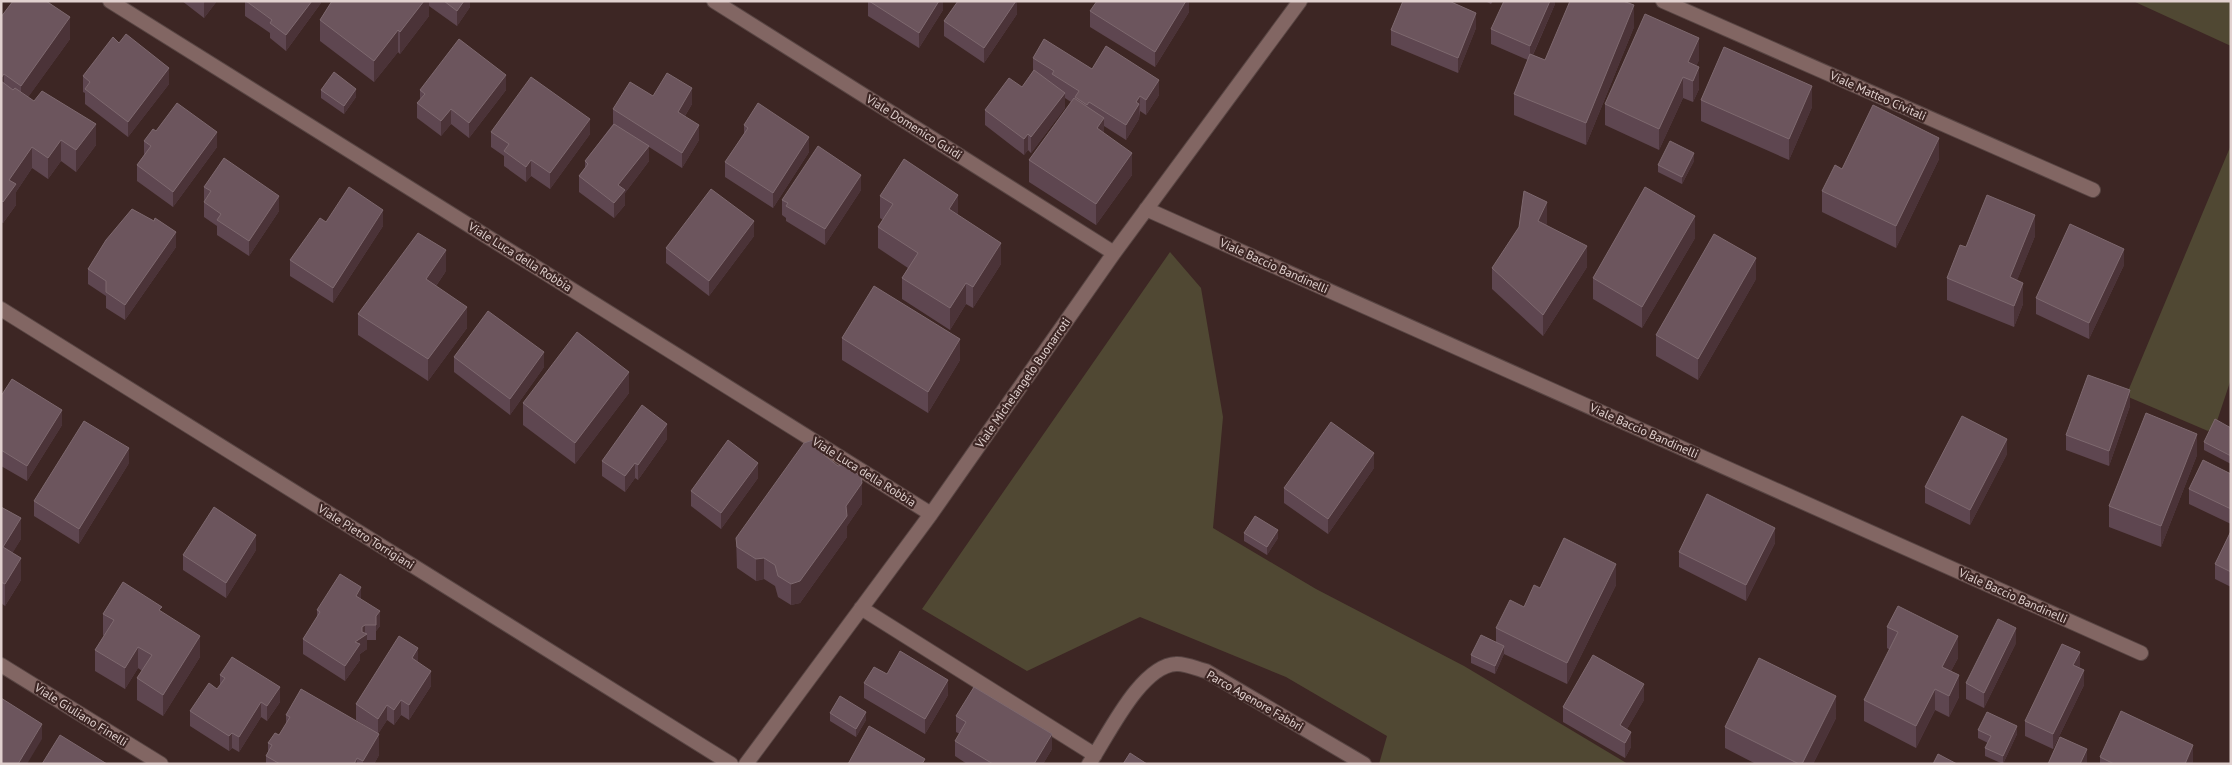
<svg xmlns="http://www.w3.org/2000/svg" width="2232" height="765" viewBox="0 0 2232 765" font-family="'PT Sans',sans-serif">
<rect width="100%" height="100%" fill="#3d2624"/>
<!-- green -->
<path fill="#504833" d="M2133,1H2231V46Z
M2231,145V379L2215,427L2208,431L2126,396Z
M1170,252L1201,288L1223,417L1213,528L1316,589L1464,666L1628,764H1379L1387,736L1286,677L1140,617L1027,671L922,609Z"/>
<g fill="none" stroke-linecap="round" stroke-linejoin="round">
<defs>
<path id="minor" d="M110,1L931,514
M714,1L1114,253
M1663,1L2093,190
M1146,209L2141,653
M1,309L731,764
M861,608L1095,755
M1,665L161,764
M746,764L931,514L1114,253L1300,1
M1089,764C1108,736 1140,666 1176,664C1185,663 1197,669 1206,671L1364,764"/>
</defs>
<!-- minor casing -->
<use href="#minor" stroke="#584543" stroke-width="16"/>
<!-- minor -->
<use href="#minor" stroke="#826663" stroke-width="14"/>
</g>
<!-- wall -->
<path fill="#5e4650" d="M182,1H217L204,18Z
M245,1H321V3L286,51L270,38V33L245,16Z
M332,1H470V7L457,26L429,6V16L400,54L398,52L374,82L320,41V20Z
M868,1H943V10L919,48L868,16Z
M958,1H1017V14L984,63L944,36V21Z
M1189,1V12L1155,67L1090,27V11Z
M1485,1H1493L1491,4Z
M1555,1V4L1533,55L1545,60L1634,27L1586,145L1514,115V94L1528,60L1491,44V29Z
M1,17L70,39L28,97L96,145L76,172L61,161L48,179L32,168L16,192V205L3,223L1,222Z
M1476,28L1458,73L1391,45V30Z
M1033,58L1092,69L1159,95L1146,115L1140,111L1139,119L1126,140L1104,126V133L1132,175L1096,225L1029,182V160L1071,102L1065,98V108L1031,153L1028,150L1024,155L985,125V110L1022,87L1033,71Z
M1699,60L1696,66L1699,89L1693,102L1683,98L1659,150L1605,125V104Z
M83,76L169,84L128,137L85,104V93L83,92Z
M321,90L356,97L344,114L321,98Z
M420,90H506L469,138L451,124L441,136L417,118V103L420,100Z
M653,96L692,104L685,116L699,140L682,168L649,147V161L625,193V205L614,218L579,192V176L585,168V161L613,124V109Z
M1701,100L1812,107L1789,160L1701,121Z
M744,125L809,152L773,208L725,177V162L744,134Z
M156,131L217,147L173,207L137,181V165L144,155V141Z
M491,132L590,134L550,189L531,176L526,182L504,166V156L491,147Z
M1939,159L1896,248L1822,212V191L1842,169Z
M1694,161L1682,184L1658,172V165Z
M204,187L279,211L249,256L217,235V226L204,217Z
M861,190L825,245L786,221V218L782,215V200Z
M880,196L958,215L1001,264L973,308L966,304L950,330L902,299V278L908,268L878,248V227L883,220L880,218Z
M154,221L176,247L125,320L106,308V296L88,284V269Z
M326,222L383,226L333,303L290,276V260Z
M1547,224L1546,225L1587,267L1543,336L1492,289V268Z
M754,236L709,296L666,263V248Z
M2035,236L2017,280L2023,304L2014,327L1947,300V278L1966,247Z
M1695,238L1642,328L1593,299V278Z
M2124,265L2089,339L2036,314V298Z
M446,271L436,286L467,328L428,381L358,335V314Z
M1756,279L1698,380L1656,356V335Z
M842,338L960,360L928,413L842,360Z
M454,357L544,367L510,415L454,372Z
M629,393L575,464L523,425V403Z
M1,396L62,425L27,481L1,466Z
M2130,406L2109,466L2066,450V435Z
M2231,428V464L2204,450V442Z
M667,439L638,480L635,478L625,492L602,476V461Z
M2007,454L1970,525L1925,503V487Z
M824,455L862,504L847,526V537L800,603L791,605L778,597L775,586L764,579L756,581L737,568L736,538Z
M2197,455L2161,547L2109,527V506Z
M129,463L79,544L34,516V501Z
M1374,468L1328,534L1284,503V488Z
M2231,474V524L2189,504V489Z
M758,478L721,529L691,506V491Z
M1,507L21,539L12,553L21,580L5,606L1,603Z
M2231,531V587L2215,579V564Z
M1244,533L1278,538L1267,555L1244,541Z
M1775,543L1746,601L1679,567V552Z
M256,550L226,598L183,570V555Z
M1616,585L1567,684L1504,654L1495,674L1471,663V655L1496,642V628L1524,607L1540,588Z
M361,600L380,626L376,631V640H367V649L360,654V660L345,681L303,654V639L317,617V610Z
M162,612L200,657L163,716L137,700V678L142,671L138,668L125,689L95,671V650L104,636L103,635V614Z
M1887,627L1958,658L1951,671L1959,697L1949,717L1935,710L1916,748L1864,721V700L1890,650L1887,648Z
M2016,643L1984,708L1966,699V683Z
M418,662L431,686L409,720L401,715L394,725L387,720L378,734L356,720V704Z
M2080,667L2084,685L2053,749L2025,736V721Z
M220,675L280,702L267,721L261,717L239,752L232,748L229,751L190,726V711L217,689L220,685Z
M864,683L948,695L925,734L864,698Z
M1644,700L1627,729L1631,747L1625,758L1563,722V707Z
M830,713L866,720L856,737L830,721Z
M286,715L379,755L374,764H266V756L268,752V743L279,735L286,724Z
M956,716L1052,749L1043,764H967L955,756V741L960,734L956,732Z
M1836,718L1813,764H1756L1725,748V727Z
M1978,730L2017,734L2003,764L1985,756V748L1988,743L1978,738Z
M2100,757L2193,760L2192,764H2100Z"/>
<!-- shaded-wall -->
<path fill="#4b3338" d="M205,1H217L204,18V3Z
M312,1H321V3L286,51V35Z
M424,1H429V16L400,54V32Z
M464,1H470V7L457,26V11Z
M939,1H943V10L919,48V33Z
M1016,1H1017V14L984,63V48Z
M1186,1H1189V12L1155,67V52Z
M1550,1H1555V4L1530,61V46Z
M1634,5V27L1586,145V123Z
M1476,13V28L1458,73V58Z
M70,17V39L21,107V86Z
M398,30V52L374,82V61Z
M1699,38V60L1690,80L1688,62Z
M1699,67V89L1693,102V81Z
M169,68V84L128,137V122Z
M4,74V95L1,99V78Z
M506,75V90L469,138V123Z
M1683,77V98L1659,150V129Z
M1159,80V95L1146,115V100Z
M1812,86V107L1789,160V139Z
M692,88V104L678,127V112Z
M356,89V97L344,114V106Z
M1065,93V108L1031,153V137Z
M1140,96L1139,119L1126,140V125L1136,102Z
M451,109V124L441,136V121Z
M1104,118V140L1097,128Z
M590,119V134L550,189V173Z
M96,124V145L76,172V150Z
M699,125V140L682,168V153Z
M217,132V147L173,207V192Z
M1028,134V150L1024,155V139Z
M809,137V152L773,208V193Z
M1939,138V159L1896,248V226Z
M61,140V161L48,179V158Z
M649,146V161L625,193V205L614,218V203L618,185Z
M32,147V168L16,192V205L3,223V202L9,180Z
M1132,153V175L1096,225V204Z
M1694,153V161L1682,184V177Z
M531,160V176L526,182V167Z
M861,175V190L825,245V229Z
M958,195V216L949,209Z
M279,196V211L249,256V241Z
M1547,202V224L1538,242V221Z
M383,210V226L333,303V288Z
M2035,215V236L2010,298V277Z
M1695,216V238L1642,328V307Z
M754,221V236L709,296V281Z
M176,232V247L125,320V305Z
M1001,243V264L973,308V287Z
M1587,246V267L1543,336V315Z
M2124,249V265L2089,339V323Z
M446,250V271L426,300V279Z
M1756,258V279L1698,380V359Z
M966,283V304L950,330V308Z
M2023,283V304L2014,327V306Z
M467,307V328L428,381V359Z
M960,339V360L928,413V392Z
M544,352V367L510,415V399Z
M629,372V393L575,464V443Z
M2130,390V406L2109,466V451Z
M62,410V425L27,481V466Z
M667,424V439L638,480V465Z
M2197,434V455L2161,547V526Z
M2007,439V454L1970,525V510Z
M129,448V463L79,544V529Z
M1374,453V468L1328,534V519Z
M635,463V478L625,492V476Z
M758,463V478L721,529V513Z
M862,483V504L847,526V537L800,603L791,605V584Z
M21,518V539L3,569V547Z
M1775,528V543L1746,601V585Z
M1278,530V538L1267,555V547Z
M256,535V550L226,598V583Z
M21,558V580L5,606V584Z
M764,558V579L756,581V559Z
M1616,564V585L1567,684V663Z
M361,587V602L356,596Z
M380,611V626L376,631V640V616Z
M365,625V635L367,634V649L360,654V660L345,681V666L362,627Z
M2016,628V643L1984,708V693Z
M200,636V657L163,716V695Z
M1958,636V658L1942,688V667Z
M1504,646V654L1495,674V666Z
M138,647V668L125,689V668Z
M418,648V664L412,658Z
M2080,652V667L2073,680V665Z
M2084,670V685L2053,749V734Z
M431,671V686L409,720V705Z
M1959,675V697L1949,717V696Z
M948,680V695L925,734V719Z
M1644,684V700L1620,741V725Z
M280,687V702L267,721V706Z
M1935,689V710L1916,748V726Z
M1836,696V718L1813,764H1802Z
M401,700V715L394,725V710Z
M261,702V717L239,752V737Z
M387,705V720L378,734V719Z
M866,712V720L856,737V729Z
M42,724V739L27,764H18Z
M2017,726V734L2003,764V756Z
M1631,732V747L1625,758V743Z
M232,733V748L229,751V736Z
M379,734V755L374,764H363V761Z
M1052,734V749L1043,764H1034Z
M2193,745V760L2192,764H2185Z
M2087,749V764H2080Z
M357,758V764H354Z"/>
<!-- building -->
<path fill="#6c555d" stroke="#7e696f" d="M13,1H46L70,17L21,86L4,74L1,78V17Z
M246,1H312L286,35L270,23L272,20Z
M332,1H424L400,32L398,30L374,61L320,20Z
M444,1H464L457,11Z
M869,1H939L919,33Z
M958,1H976L977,2L978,1H1016L984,48L944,21Z
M1097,1H1186L1155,52L1090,11Z
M1403,1H1449L1476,13L1458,58L1391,30Z
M1504,1H1550L1530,46L1491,29Z
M1570,1H1623L1634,5L1586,123L1514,94L1530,54L1545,60Z
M1645,14L1699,38L1688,62L1699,67L1693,81L1683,77L1659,129L1605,104Z
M126,34L169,68L128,122L85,89L90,82L83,76L113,37L119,43Z
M459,39L506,75L469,123L451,109L441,121L417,103L425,94L420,90Z
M1044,39L1092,69L1106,46L1159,80L1146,100L1140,96L1136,102L1139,104L1126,125L1089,102L1087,105L1075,97L1079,91L1052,74L1054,71L1033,58Z
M1724,47L1812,86L1789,139L1701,100Z
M1034,70L1065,93L1031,137L1028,134L1024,139L985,110L1009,78L1022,87Z
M334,72L356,89L344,106L321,90Z
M667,73L692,88L678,112L699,125L682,153L613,109L630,82L653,96Z
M531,77L590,119L550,173L531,160L526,167L504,151L509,144L491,132Z
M1,81L13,90L15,88L34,101L42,91L96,124L76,150L61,140L48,158L32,147L9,180L16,184L3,202L1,200Z
M1074,98L1104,118L1097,128L1132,153L1096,204L1029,160Z
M177,103L217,132L173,192L137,165L151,146L144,141L153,129L156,131Z
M758,103L809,137L773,193L725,162L748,128L744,125Z
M1873,105L1939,138L1896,226L1822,191L1835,165L1842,169Z
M614,124L649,146L618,185L625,190L614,203L579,176L588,164L585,161Z
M1670,141L1694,153L1682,177L1658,165Z
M818,146L861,175L825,229L786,206L788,203L782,200Z
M224,158L279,196L249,241L217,220L221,214L204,202L211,191L204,187Z
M904,159L958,195L949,209L1001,243L973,287L966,283L950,308L902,278L918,253L878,227L893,204L880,196Z
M349,187L383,210L333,288L290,260L320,218L326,222Z
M1645,187L1695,216L1642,307L1593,278Z
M711,189L754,221L709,281L666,248Z
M1524,191L1547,202L1538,221L1587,246L1543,315L1492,268L1519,227Z
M1987,195L2035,215L2010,277L2023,283L2014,306L1947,278L1960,245L1966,247Z
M132,209L154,221L155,218L176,232L125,305L106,292V281L88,269L106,240Z
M2070,224L2124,249L2089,323L2036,298Z
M418,233L446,250L426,279L467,307L428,359L358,314Z
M1714,234L1756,258L1698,359L1656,335Z
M874,286L960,339L928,392L842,338Z
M488,311L544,352L510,399L454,357Z
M577,332L629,372L575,443L523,403Z
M2088,375L2130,390L2109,451L2066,435Z
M12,379L62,410L27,466L1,450V396Z
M642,405L667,424L638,465L635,463L625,476L602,461Z
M2146,413L2197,434L2161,526L2109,506Z
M1962,416L2007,439L1970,510L1925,487Z
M2215,419L2231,428V456L2204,442Z
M84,421L129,448L79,529L34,501Z
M1331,422L1374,453L1328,519L1284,488Z
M728,440L758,463L721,513L691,491Z
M813,440L823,448L824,455L838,466L845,464L861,477L862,483L846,506L847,516L800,581L791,584L778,576L775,565L764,558L756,559L737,547L736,538L804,443Z
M2203,460L2231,474V509L2189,489Z
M1707,494L1775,528L1746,585L1679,552Z
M1,507L21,518L3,547L21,558L5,584L1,582Z
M214,507L256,535L226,583L183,555Z
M1255,516L1278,530L1267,547L1244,533Z
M2231,531V572L2215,564Z
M1564,538L1616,564L1567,663L1496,628L1510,600L1524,607L1534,585L1540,588Z
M340,574L361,587L356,596L380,611L376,616V625H365L362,627V632L367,634L355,642L360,644L345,666L303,639L320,612L317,610Z
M123,582L162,607L159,610L200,636L163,695L137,678L152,655L138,647L125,668L95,650L114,620L103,614Z
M1898,606L1958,636L1942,667L1959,675L1949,696L1935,689L1916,726L1864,700L1898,632L1887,627Z
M1998,619L2016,628L1984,693L1966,683Z
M1481,635L1504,646L1495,666L1471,655Z
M399,636L418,648L412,658L431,671L409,705L401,700L394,710L387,705L378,719L356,704Z
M2062,644L2080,652L2073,665L2084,670L2053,734L2025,721Z
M900,651L948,680L925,719L864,683L874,667L887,674Z
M1593,655L1644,684L1620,725L1631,732L1625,743L1563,707Z
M232,657L280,687L267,706L261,702L239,737L232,733L229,736L190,711L209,683L217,689L225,678L220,675Z
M1759,658L1836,696L1802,764H1799L1725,727Z
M974,687L1052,734L1034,764H993L955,741L966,722L956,716Z
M301,689L379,734L363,761L357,758L354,764H280L266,756L272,745L268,743L275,733L279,735L290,717L286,715Z
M840,696L866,712L856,729L830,713Z
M1,698L42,724L18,764H1Z
M2121,711L2193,745L2185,764H2114L2100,757Z
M1987,712L2017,726L2003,756L1985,748L1991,736L1978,730Z
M869,726L925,759L922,764H848Z
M60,735L107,764H42Z
M2060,737L2087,749L2080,764H2048Z
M1130,753L1147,764H1123Z
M1938,754L1957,764H1933Z"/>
<g text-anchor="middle" stroke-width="4.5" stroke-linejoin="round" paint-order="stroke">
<!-- street labels -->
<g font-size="12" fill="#e1d1cf" stroke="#3d2624">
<text transform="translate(1878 96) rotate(24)" y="4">Viale Matteo Civitali</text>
<text transform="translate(914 127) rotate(32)" y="4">Viale Domenico Guidi</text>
<text transform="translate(520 257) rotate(32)" y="4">Viale Luca della Robbia</text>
<text transform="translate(1274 266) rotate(24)" y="4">Viale Baccio Bandinelli</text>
<text transform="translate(1023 383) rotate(-55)" y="4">Viale Michelangelo Buonarroti</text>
<text transform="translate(1644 431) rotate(24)" y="4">Viale Baccio Bandinelli</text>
<text transform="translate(864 472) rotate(32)" y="4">Viale Luca della Robbia</text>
<text transform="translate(366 537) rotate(32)" y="4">Viale Pietro Torrigiani</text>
<text transform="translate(2013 596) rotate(24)" y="4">Viale Baccio Bandinelli</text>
<text transform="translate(1255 701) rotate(30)" y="4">Parco Agenore Fabbri</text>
<text transform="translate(81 715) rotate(32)" y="4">Viale Giuliano Finelli</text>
</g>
</g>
<!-- border -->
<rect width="2232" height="765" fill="none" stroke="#e1d1cf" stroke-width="5"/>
</svg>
